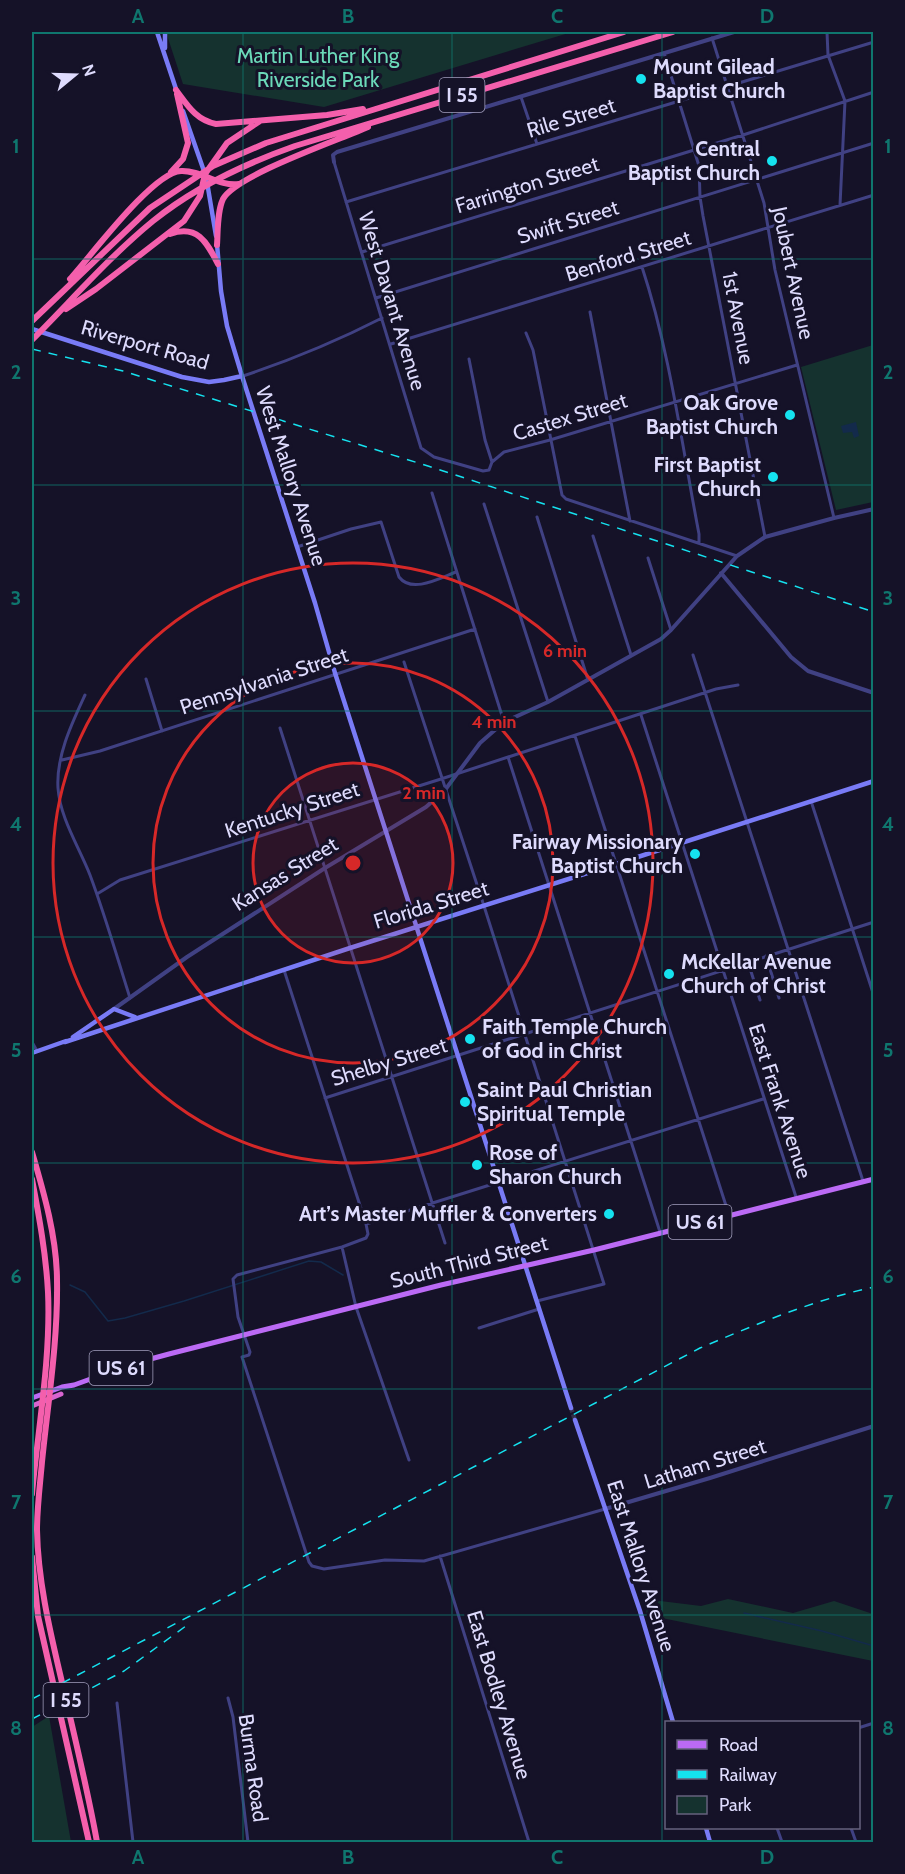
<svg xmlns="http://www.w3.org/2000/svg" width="905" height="1874" viewBox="0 0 905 1874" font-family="Cabin,sans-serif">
<rect width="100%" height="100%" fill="#151228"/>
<!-- green -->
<path fill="#15322f" d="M166,32H572L324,107L183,84Z
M873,345V502L836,510L801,367Z
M644,1599L701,1606L728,1599L793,1613L834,1601L873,1614V1661L647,1615Z
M49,1716L71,1842H32V1727Z"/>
<!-- water -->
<path fill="#132a4b" d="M856,422L859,436L854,438L852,432L843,433L841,426Z"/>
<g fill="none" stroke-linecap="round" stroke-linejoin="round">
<!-- stream -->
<path stroke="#132a4b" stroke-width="1.5" d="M70,1285L85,1292L108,1321L125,1318L184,1301L309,1261L321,1262L343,1275
M744,1613L822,1631L874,1646"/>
<!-- secondary-tunnel -->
<path stroke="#333048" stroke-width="4.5" stroke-dasharray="4.5 2" stroke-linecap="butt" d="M571,1408L575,1420"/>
<!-- minor -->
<path stroke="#404183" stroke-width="3" d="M827,32L828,55L845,101L840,205
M712,38L764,203L775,270L834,518
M664,53L699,166L700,197L703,216L765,537
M521,97L537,144
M334,162L421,448L434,457L483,471L489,470L492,462L485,440L469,359
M346,202L874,42
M873,244H874
M362,252L743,135L874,92
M642,267C670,352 682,446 699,534V543
M376,298L874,143
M590,312L630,521
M526,333L533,350L562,495L566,499L737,556
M391,344L874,195
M243,376C291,360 337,341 382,318
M492,462L504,452L550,440L797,365
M432,493L504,722
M484,504L548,702
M537,517L588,680
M593,536L631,655
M297,547L351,529L381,522L399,577C412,594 440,578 456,572
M648,558L671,630
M693,655L863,1181
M404,662L484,906L604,1284L537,1301
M146,679L162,731
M85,695C72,723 56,756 58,788C60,818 79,847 90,875C105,915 117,957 130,998
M641,715L796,1197
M280,728L445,1243
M575,736L729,1215
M508,757L660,1232
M62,760L100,751L475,629
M811,801L874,996
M97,894L120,880L441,779L716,689L738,685
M766,956L779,998
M748,962L760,1000
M284,970L366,1224L368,1234L366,1238L342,1247L237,1275L233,1279L238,1317L250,1352L249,1355L242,1357L309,1562L312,1566L324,1569L385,1560L424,1561L605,1509
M32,1042L37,1051
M325,1098L874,922
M366,1224L763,1099
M342,1247L356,1307L409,1460
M479,1328L539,1309
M440,1556L529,1842
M228,1698L233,1717L248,1842
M117,1703L133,1842
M858,1728L874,1723
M777,1828L782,1842
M851,1828L856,1842"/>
<!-- tertiary -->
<path stroke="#404183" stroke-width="4" d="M334,162L333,155L337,152L734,32
M721,573L791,657L808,671L874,693
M114,1009L187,957L325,868L426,807L445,790L480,743L504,722L548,702L661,639L671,630L737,556L765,537L834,518L874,509
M605,1509L710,1478L874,1426"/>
<!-- secondary -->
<path stroke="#797bf6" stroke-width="4.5" d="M157,32L177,92
M165,48V32
M183,111L205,174
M207,182L216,236
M217,244L221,291L227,326L242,376L315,603L335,673L571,1408
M32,329L182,377L209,382L224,380L242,376
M73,1037L114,1009L135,1017
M65,1042L350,948L616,864L874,781
M32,1053L66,1041
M575,1420L640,1611L673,1722
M706,1828L710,1842"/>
<!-- primary -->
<path stroke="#bb6af5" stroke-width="5" d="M32,1398L62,1387L74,1385L132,1364L169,1354L441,1285L594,1250L874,1179"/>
<!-- trunk -->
<path stroke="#d864d0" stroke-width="5" d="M32,1406L61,1394"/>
<!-- motorway -->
<path stroke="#f45fac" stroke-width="6" d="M176,90C188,106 196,120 216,124L327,115L363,109
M171,172L183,159L188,143L177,94
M170,234C198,224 207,243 218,264
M217,245C218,231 217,212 223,199C236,175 339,140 368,127
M70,279C91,256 153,172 181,171C202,170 218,187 239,184
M66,309L96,289L184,221L200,196L205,174L227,143L260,121
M32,321L150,208L213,166L266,143L624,32
M32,340C72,300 109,257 153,221C195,187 244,164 295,146L673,32
M32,1152C44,1193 57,1238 57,1281C58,1341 48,1402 42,1462C40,1485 37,1508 37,1530C38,1585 52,1639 64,1691C76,1742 88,1792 97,1842
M32,1179C39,1216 46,1254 48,1292C51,1357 38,1429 32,1494
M32,1557L38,1616L89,1842"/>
<!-- rail -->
<path stroke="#15e2ef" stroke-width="1.5" stroke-dasharray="9 8" stroke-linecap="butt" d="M32,349L123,371L428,466L874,612
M32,1699L700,1348C757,1324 813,1300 874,1287
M32,1719L124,1671L190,1623"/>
</g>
<!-- grid -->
<path fill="none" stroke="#0f766e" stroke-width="1.5" stroke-opacity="0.55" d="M243,32V1842M452,32V1842M662,32V1842M32,259H874M32,485H874M32,711H874M32,937H874M32,1163H874M32,1389H874M32,1615H874"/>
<!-- distance rings -->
<circle cx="353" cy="863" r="100" fill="#d62828" fill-opacity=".12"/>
<g fill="none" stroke="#d62828" stroke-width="3">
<circle cx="353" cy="863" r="100"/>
<circle cx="353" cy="863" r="200"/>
<circle cx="353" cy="863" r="300"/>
</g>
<!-- markers -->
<g fill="#15e2ef" stroke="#151228" stroke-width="2">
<circle cx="641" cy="79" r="6"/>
<circle cx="772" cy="161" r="6"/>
<circle cx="790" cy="415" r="6"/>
<circle cx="773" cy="477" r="6"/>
<circle cx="695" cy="854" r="6"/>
<circle cx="669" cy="974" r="6"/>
<circle cx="470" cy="1039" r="6"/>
<circle cx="465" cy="1102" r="6"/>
<circle cx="477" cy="1165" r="6"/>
<circle cx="609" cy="1214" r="6"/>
</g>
<g text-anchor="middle" stroke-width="6" stroke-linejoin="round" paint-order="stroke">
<!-- shield labels -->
<g fill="#151228" stroke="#a29fbd" stroke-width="1.5">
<rect x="439.5" y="78" width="45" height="34" rx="4.5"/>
<rect x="668.5" y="1205" width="63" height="34" rx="4.5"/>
<rect x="89.5" y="1351" width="63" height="34" rx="4.5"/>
<rect x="43.5" y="1683" width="45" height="34" rx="4.5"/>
</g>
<g font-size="20" font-weight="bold" fill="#dedbfd">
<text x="462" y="102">I 55</text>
<text x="700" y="1229">US 61</text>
<text x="121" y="1375">US 61</text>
<text x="66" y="1707">I 55</text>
</g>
<!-- park labels -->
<g font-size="21" fill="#6bd9b9" stroke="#151228">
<text x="318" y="63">Martin Luther King<tspan x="318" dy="24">Riverside Park</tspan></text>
</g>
<!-- poi labels -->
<g font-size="21" font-weight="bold" fill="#dedbfd" stroke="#151228" text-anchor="start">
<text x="653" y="74">Mount Gilead<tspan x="653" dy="24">Baptist Church</tspan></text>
<text x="760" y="156" text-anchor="end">Central<tspan x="760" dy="24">Baptist Church</tspan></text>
<text x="778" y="410" text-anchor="end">Oak Grove<tspan x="778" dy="24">Baptist Church</tspan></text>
<text x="761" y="472" text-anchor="end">First Baptist<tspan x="761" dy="24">Church</tspan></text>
<text x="683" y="849" text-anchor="end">Fairway Missionary<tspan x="683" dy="24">Baptist Church</tspan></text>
<text x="681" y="969">McKellar Avenue<tspan x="681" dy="24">Church of Christ</tspan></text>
<text x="482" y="1034">Faith Temple Church<tspan x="482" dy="24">of God in Christ</tspan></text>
<text x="477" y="1097">Saint Paul Christian<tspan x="477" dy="24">Spiritual Temple</tspan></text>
<text x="489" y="1160">Rose of<tspan x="489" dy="24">Sharon Church</tspan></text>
<text x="597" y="1221" text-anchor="end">Art’s Master Muffler &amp; Converters</text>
</g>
<!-- street labels -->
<g font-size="21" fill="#dedbfd" stroke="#151228">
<text transform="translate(571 118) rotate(-17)" y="7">Rile Street</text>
<text transform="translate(527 185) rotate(-17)" y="7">Farrington Street</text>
<text transform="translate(568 222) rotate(-17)" y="7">Swift Street</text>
<text transform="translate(628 256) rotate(-17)" y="7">Benford Street</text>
<text transform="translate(793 273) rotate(78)" y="7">Joubert Avenue</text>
<text transform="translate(392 301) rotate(73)" y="7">West Davant Avenue</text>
<text transform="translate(738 318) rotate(79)" y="7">1st Avenue</text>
<text transform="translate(145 345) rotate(16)" y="7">Riverport Road</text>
<text transform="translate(570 417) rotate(-17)" y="7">Castex Street</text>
<text transform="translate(291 476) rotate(72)" y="7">West Mallory Avenue</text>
<text transform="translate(264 681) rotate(-18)" y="7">Pennsylvania Street</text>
<text transform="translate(292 810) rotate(-18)" y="7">Kentucky Street</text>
<text transform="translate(285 874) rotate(-32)" y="7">Kansas Street</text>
<text transform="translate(431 905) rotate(-17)" y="7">Florida Street</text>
<text transform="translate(389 1062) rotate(-17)" y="7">Shelby Street</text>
<text transform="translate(780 1101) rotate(72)" y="7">East Frank Avenue</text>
<text transform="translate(469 1262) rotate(-14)" y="7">South Third Street</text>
<text transform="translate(705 1464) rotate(-17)" y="7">Latham Street</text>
<text transform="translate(641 1566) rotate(72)" y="7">East Mallory Avenue</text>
<text transform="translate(499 1695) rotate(73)" y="7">East Bodley Avenue</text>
<text transform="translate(253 1768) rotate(82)" y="7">Burma Road</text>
</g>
</g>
<circle cx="353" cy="863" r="9" fill="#d62828" stroke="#151228" stroke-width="3"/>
<g font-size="18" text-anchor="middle" font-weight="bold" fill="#d62828" stroke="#151228" stroke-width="6" stroke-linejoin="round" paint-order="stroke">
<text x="565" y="657">6 min</text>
<text x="494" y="728">4 min</text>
<text x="424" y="799">2 min</text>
</g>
<!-- border -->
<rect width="905" height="1874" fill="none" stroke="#151228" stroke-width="66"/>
<!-- legend -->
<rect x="665" y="1721" width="195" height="108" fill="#151228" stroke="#65627d" stroke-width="1.5"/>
<rect x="677" y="1740" width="30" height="9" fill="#bb6af5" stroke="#65627d" stroke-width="1.5"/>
<text x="719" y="1751" font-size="18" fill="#dedbfd">Road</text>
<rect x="677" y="1770" width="30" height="9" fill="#15e2ef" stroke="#65627d" stroke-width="1.5"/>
<text x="719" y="1781" font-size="18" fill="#dedbfd">Railway</text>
<rect x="677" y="1796" width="30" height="18" fill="#15322f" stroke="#65627d" stroke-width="1.5"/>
<text x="719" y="1811" font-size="18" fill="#dedbfd">Park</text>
<!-- north arrow -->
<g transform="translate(75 75) rotate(71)" stroke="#151228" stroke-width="4.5" paint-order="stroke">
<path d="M0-4.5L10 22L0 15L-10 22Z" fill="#dedbfd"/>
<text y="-9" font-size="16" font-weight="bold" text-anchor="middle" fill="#dedbfd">N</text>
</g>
<rect x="33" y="33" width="839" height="1808" fill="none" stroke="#0f766e" stroke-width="2"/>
<g font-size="20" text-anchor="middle" font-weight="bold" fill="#0f766e">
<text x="138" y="23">A</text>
<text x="348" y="23">B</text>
<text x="557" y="23">C</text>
<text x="767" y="23">D</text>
<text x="16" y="153">1</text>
<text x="888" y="153">1</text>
<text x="16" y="379">2</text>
<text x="888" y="379">2</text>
<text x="16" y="605">3</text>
<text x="888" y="605">3</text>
<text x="16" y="831">4</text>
<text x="888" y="831">4</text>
<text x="16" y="1057">5</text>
<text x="888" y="1057">5</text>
<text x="16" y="1283">6</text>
<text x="888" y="1283">6</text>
<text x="16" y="1509">7</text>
<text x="888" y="1509">7</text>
<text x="16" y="1735">8</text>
<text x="888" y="1735">8</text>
<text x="138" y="1864">A</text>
<text x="348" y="1864">B</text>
<text x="557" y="1864">C</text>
<text x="767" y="1864">D</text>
</g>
</svg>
